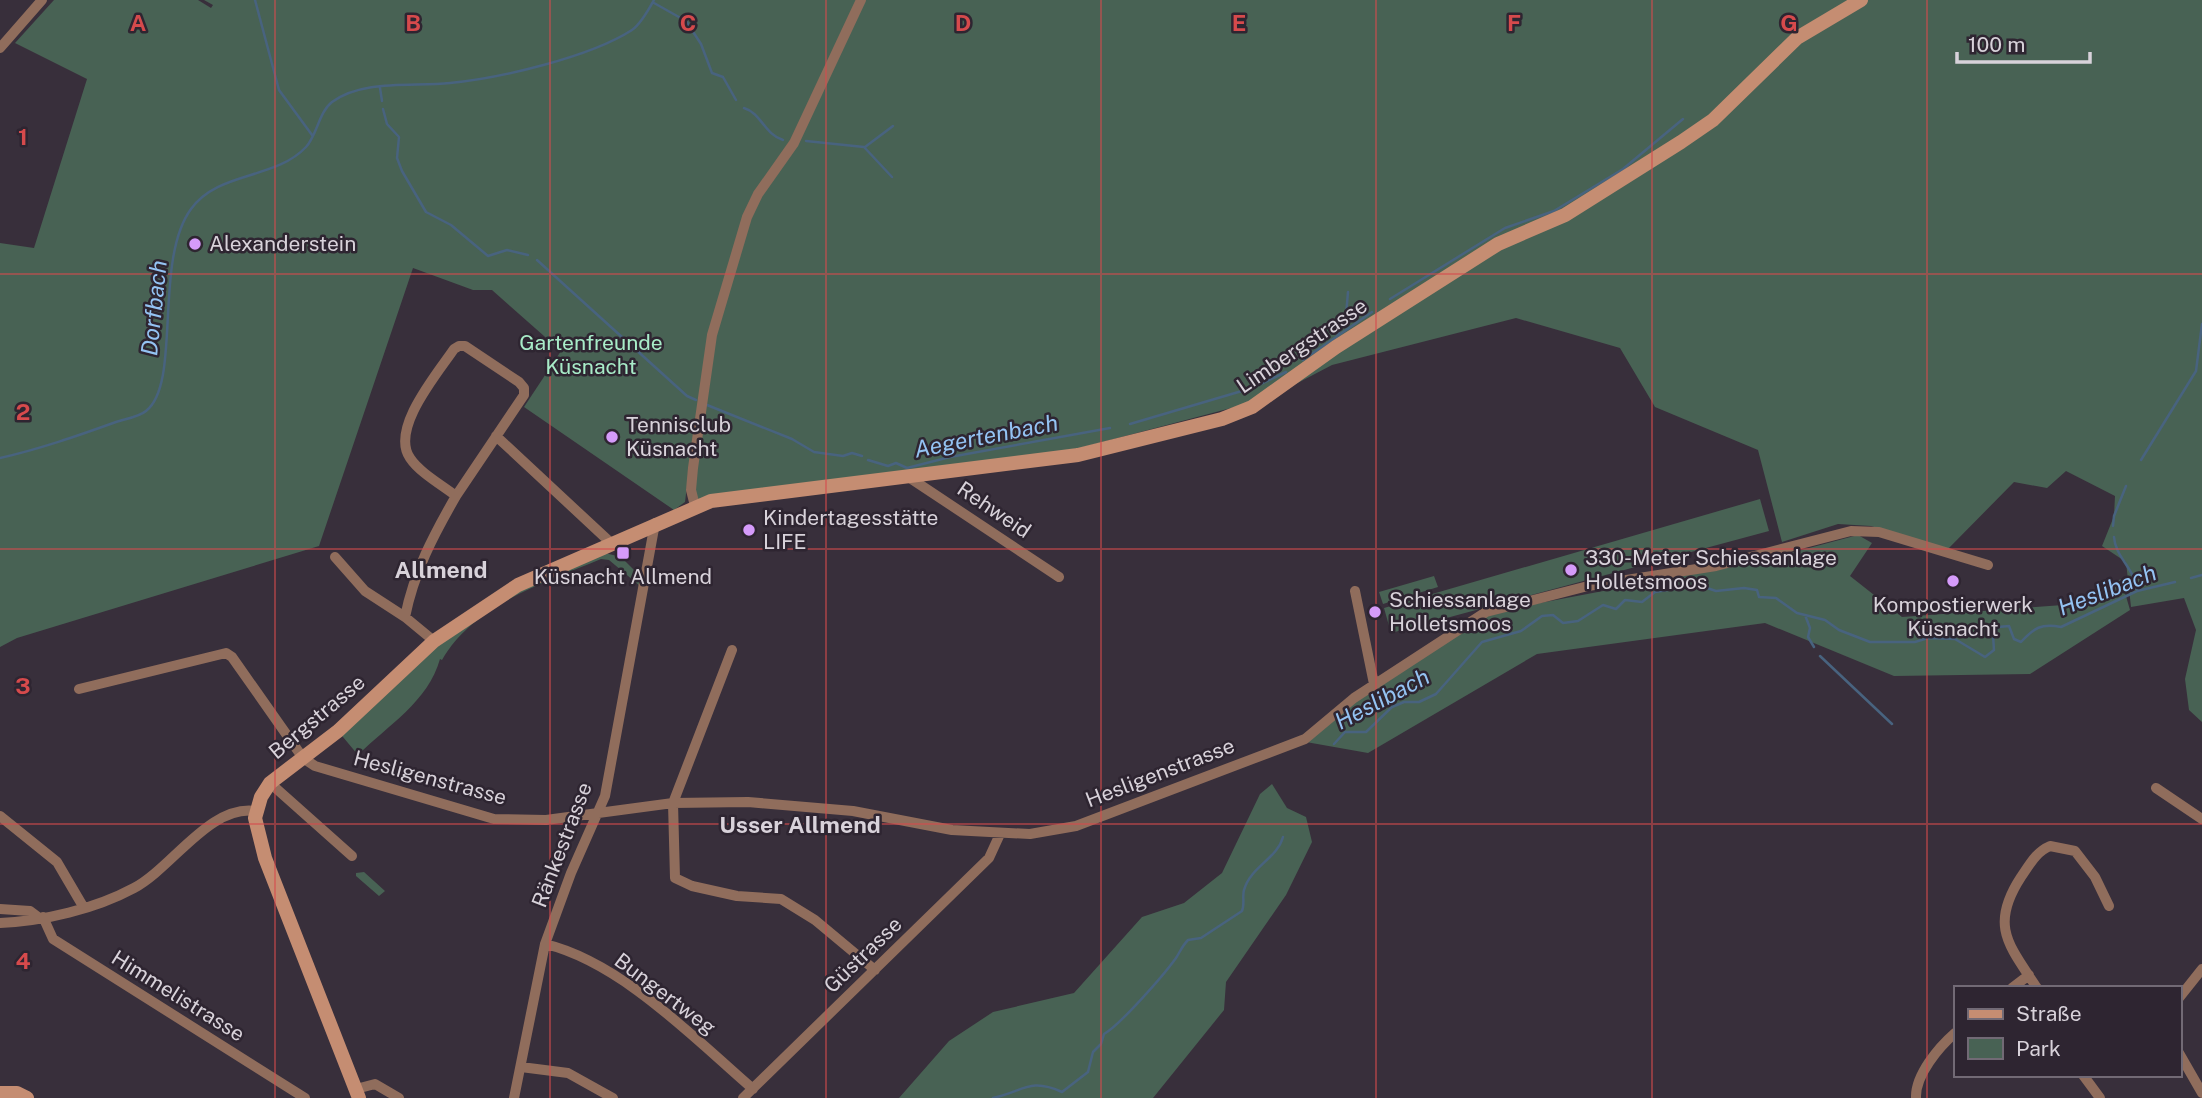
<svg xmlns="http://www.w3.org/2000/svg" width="2202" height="1098" viewBox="0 0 2202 1098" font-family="'Public Sans',sans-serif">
<rect width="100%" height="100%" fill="#382f3b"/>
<!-- green -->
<path fill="#486254" d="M54,0H198L211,8L213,5L204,0H2202V722L2189,710L2185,679L2196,630L2184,598L2131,607L2126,562L2102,546L2114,516L2115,496L2066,471L2047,488L2014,482L1948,549L1871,526L1838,524L1782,542L1758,450L1655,407L1620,348L1516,318L1332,365L1269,398L1080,448L695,506L690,462L685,502L674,510L524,407L561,351L492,290H473L413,268L319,546L17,638L0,647V243L34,248L87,79L15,43Z
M1760,499L1769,531L1391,633L1384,608Z
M1858,535L1872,543L1850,576L1902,617L2063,605L2121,579L2130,610L2030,674L1894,676L1765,623L1537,654L1368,753L1306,742L1361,698L1492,612L1756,562Z
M601,552L621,557L641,577L640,586L609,560L601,559C544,583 474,604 442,660L440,659C428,702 388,725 358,755L338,731L434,641L498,601Z
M1434,576L1438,587L1383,604L1379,592Z
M1272,784L1287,808L1306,817L1312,842L1286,895L1226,982L1224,1010L1153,1098H899L949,1041L993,1012L1074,993L1142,917L1184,903L1222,873L1260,794Z
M364,872L385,891L379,896L356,876V873Z"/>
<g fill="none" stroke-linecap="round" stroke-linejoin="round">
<!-- stream -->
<path stroke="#48637f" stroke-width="2.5" d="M255,0L279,90L312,135
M654,3L686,21L701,44L712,73L723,77L736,100
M380,88L382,101
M744,108C761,113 765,135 783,140
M383,109L387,124L399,137L397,158L402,171L426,212L451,225L488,256L507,250L528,255
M806,141L864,147L892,177
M865,147L893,126
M537,260L687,396L696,400
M1390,299L1505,228L1554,211L1623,169L1683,119
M1337,336L1346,315L1348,292
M1303,360L1372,312
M707,405L792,439L814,452L843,456L852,453L862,456
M1130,424L1252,388L1286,372
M0,458C40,449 77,436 116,422C125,419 139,417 146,411C182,383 153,261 191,209C218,171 275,180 306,147C317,135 319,112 332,102C363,79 413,87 450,83C501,78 590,57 632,30C641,24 649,9 654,0
M868,460L888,466L896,463L907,468L950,457L1110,428
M2141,460L2196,371L2202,324
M2113,526L2114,516L2126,486
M2114,537C2115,557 2136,570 2137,591
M2191,578L2202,575
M1805,615L1810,628L1808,637L1814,647
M1820,656L1892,724
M1334,744L1345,732H1366L1392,707L1404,702H1419L1436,694L1482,642L1521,631L1542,616L1553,615L1563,623L1578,621L1603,605L1616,609L1625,600L1642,602L1655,592L1698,585L1716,591L1744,588L1757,590L1759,597L1776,598L1797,613L1825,620L1839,630L1870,642H1915L1928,638L1955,639L1985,657L1994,650L1993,635L1998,627L2009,626L2014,639L2021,642C2034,628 2041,623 2061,627L2137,591L2175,582
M993,1098C1023,1092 1029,1077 1062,1092L1088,1072L1093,1052L1101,1044L1104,1034C1120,1025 1163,976 1176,958C1180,952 1182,946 1188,940L1201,938L1242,911C1245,904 1242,896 1244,890C1251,866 1277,859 1283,837"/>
<!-- street -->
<path stroke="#906d5c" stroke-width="10" d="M0,48L42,0
M459,346H465L519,382L524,388V395L456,496C442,485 420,473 410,458C390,429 437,374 454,349Z
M496,436L611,543
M907,476L1059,577
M695,506L691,490L693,468L712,335L747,217L758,194L794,143L861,0
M335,557L365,591L405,617L434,641
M1355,591L1374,684
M405,617C414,572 433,536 456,496
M732,650L673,803L675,878L692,886L737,896L781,899L815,920L875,970
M79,689L226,653L232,657L303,758L315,766L494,819L546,820L673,803L748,802L853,811L952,830L1030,834L1076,826L1305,739L1354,698L1486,612L1588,586L1716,566L1851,531L1879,532L1988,565
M270,783L352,856
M2156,788L2202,819
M0,816L57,862L84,908
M0,909L30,911L38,917
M43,917L53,939L305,1098
M0,923C44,921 95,909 134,888C173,867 210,804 256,811
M545,944C621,962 695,1039 753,1089
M2012,988L2029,975
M2037,988C2009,945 1989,926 2021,877C2030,864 2036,852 2050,846L2075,851L2095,877L2109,906
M2179,998L2202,969
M2179,1053L2202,1093
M521,1067L568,1073L613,1098
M2083,1075L2100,1098
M356,1089L375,1084L399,1098
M514,1098L545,944L571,873L605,796L655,523
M743,1098L989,858L1000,834
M1916,1098C1915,1075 1939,1047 1955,1033"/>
<!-- secondary -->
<path stroke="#c58d72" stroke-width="14" d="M0,1093H17L27,1098
M359,1098L265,858L255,818L261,797L270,783L338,731L434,641L518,585L711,501L1078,455L1222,419L1252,407L1336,347L1498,244L1565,215L1681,142L1713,120L1797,38L1861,0"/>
</g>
<!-- grid -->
<path fill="none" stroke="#d64a4c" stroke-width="2" stroke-opacity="0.55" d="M275,0V1098M550,0V1098M826,0V1098M1101,0V1098M1376,0V1098M1652,0V1098M1927,0V1098M0,274H2202M0,549H2202M0,824H2202"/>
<!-- markers -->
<g fill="#d59bfa" stroke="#2e2531" stroke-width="2.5">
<circle cx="195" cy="244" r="7"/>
<circle cx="612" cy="437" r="7"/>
<circle cx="749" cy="530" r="7"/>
<rect x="616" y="546" width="14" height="14" rx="3.5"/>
<circle cx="1571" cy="570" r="7"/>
<circle cx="1953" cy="581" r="7"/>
<circle cx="1375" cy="612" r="7"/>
</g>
<g text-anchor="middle" stroke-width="5" stroke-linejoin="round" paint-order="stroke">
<!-- poi labels -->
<g font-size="21" fill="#d8d2da" stroke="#2e2531" text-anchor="start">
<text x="209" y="251">Alexanderstein</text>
<text x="626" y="432">Tennisclub<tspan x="626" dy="24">Küsnacht</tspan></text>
<text x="763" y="525">Kindertagesstätte<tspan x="763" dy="24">LIFE</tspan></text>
<text x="1585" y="565">330-Meter Schiessanlage<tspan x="1585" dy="24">Holletsmoos</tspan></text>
<text x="623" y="584" text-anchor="middle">Küsnacht Allmend</text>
<text x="1389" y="607">Schiessanlage<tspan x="1389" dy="24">Holletsmoos</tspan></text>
<text x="1953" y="612" text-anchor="middle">Kompostierwerk<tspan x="1953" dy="24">Küsnacht</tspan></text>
</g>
<!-- park labels -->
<g font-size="21" fill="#a8ecc8" stroke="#2e2531">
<text x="591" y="350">Gartenfreunde<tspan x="591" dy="24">Küsnacht</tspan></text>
</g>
<!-- street labels -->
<g font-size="21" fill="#d8d2da" stroke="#2e2531">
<text transform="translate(1302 346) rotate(-34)" y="7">Limbergstrasse</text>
<text transform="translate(994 510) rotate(34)" y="7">Rehweid</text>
<text transform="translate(317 717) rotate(-40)" y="7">Bergstrasse</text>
<text transform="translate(1160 773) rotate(-21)" y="7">Hesligenstrasse</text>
<text transform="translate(430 778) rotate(15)" y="7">Hesligenstrasse</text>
<text transform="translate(562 845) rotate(-69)" y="7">Ränkestrasse</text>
<text transform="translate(863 955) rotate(-44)" y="7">Güstrasse</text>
<text transform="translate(665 994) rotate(37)" y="7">Bungertweg</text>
<text transform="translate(178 996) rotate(32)" y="7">Himmelistrasse</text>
</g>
<!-- water labels -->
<g font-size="23" font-style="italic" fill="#94c3f3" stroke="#2e2531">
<text transform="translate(154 308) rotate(-84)" y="8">Dorfbach</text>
<text transform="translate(986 436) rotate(-11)" y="8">Aegertenbach</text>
<text transform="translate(2107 590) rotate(-21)" y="8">Heslibach</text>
<text transform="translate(1382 699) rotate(-28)" y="8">Heslibach</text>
</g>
<!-- neighbourhood labels -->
<g font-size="23" font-weight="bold" fill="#d8d2da" stroke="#2e2531">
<text x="441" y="578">Allmend</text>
<text x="800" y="833">Usser Allmend</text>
</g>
</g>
<g font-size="23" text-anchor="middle" font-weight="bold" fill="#d64a4c" stroke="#2e2531" stroke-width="5" stroke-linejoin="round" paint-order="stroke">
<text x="138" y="31">A</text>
<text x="413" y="31">B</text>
<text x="688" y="31">C</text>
<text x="963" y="31">D</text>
<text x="1239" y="31">E</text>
<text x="1514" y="31">F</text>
<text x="1789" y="31">G</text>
<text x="23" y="145">1</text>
<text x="23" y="420">2</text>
<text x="23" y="694">3</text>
<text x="23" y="969">4</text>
</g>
<!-- legend -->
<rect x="1954" y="986" width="228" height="91" fill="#2e2531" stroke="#726a75" stroke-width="2"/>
<rect x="1968" y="1009" width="35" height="10" fill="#c58d72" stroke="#726a75" stroke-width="2"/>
<text x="2016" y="1021" font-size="21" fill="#d8d2da">Straße</text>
<rect x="1968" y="1038" width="35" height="21" fill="#486254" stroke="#726a75" stroke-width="2"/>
<text x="2016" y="1056" font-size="21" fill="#d8d2da">Park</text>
<!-- scale -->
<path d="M1957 52v10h133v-10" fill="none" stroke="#d8d2da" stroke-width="3.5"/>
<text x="1968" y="52" font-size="21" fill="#d8d2da" stroke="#2e2531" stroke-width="5" paint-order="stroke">100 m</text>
</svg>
